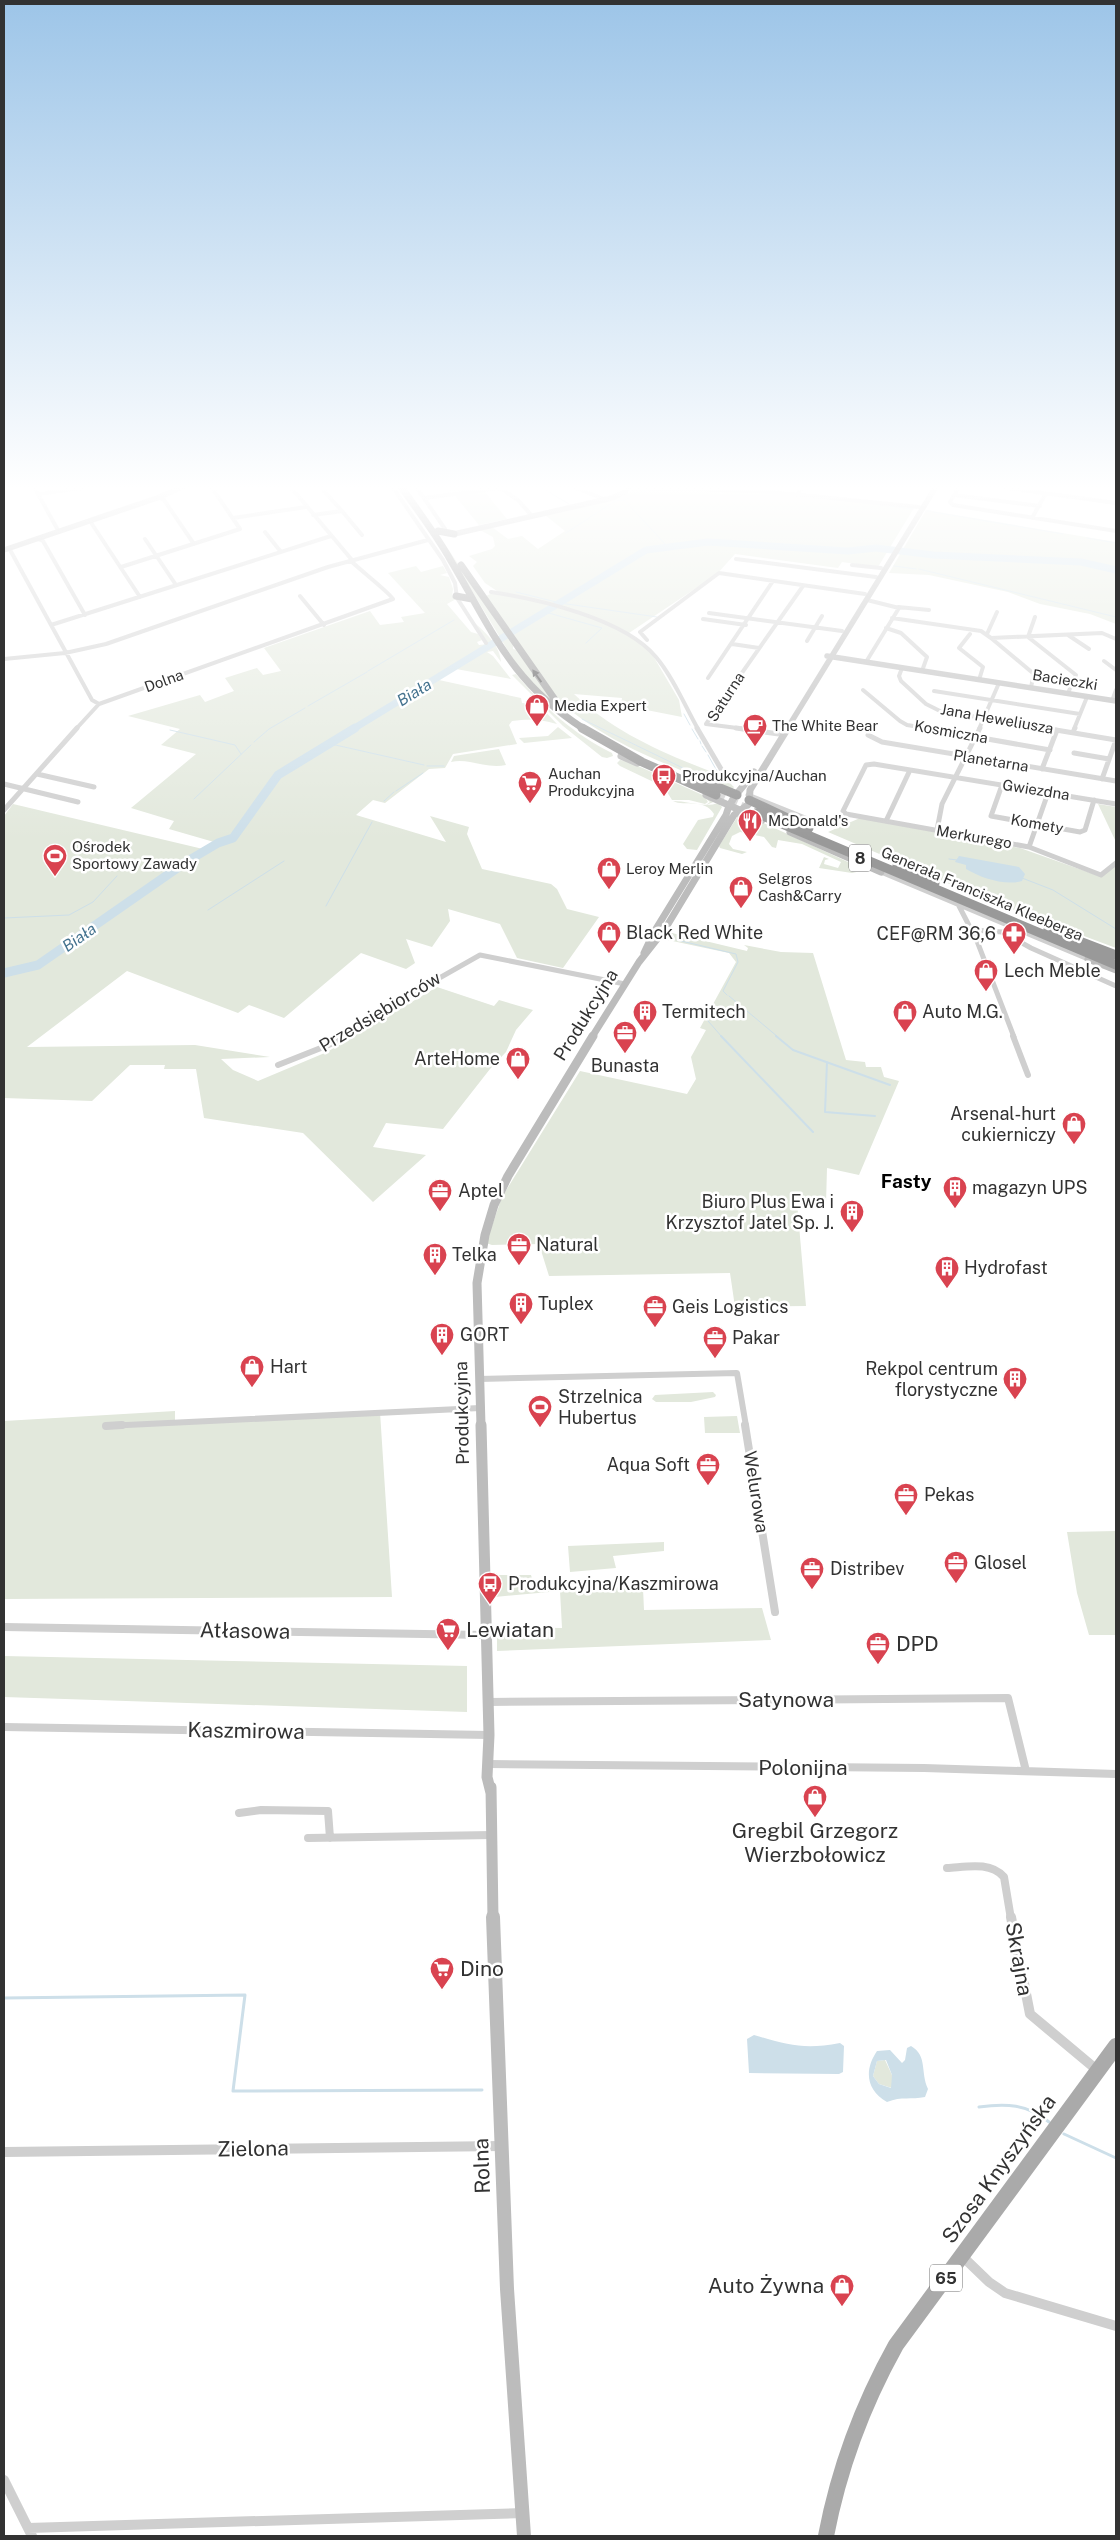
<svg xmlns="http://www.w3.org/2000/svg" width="1120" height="2540" viewBox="0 0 1120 2540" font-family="'Public Sans',sans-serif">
<rect width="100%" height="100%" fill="#fff"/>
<!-- green -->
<path fill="#e2e8dc" d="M446,485H504L483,490L507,519L479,525Z
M636,489L722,491L719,493L723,494L724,491L761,492L914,508L878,567L842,562L838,568L735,554L717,574L629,633L652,654L679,700L682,717L621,705L622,698L574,694C615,734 672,757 723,776C728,778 730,784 734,787L732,790C675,768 599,741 556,697L486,596L497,591L485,583L473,566L477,562L469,556L492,549L495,546L493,537L480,530L492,527L508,539L522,536L538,549L565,531L545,515L624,495Z
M926,510L1116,542V624L1090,614L1040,604L1008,592L929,575L889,573Z
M437,533L513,644V649L517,650L561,711L519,669Z
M416,566L421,572L443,566L447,573L440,575L449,577L453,589L452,596L456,599L447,604L471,632L478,634L482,640L477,642L479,645L488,644L476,624C487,634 500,646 501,662L493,651L487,652L493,656L511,679L456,669L439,680L521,698L522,703L539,705L557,724C539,719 529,719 512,721L509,725L517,744L453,754L445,768L429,769L385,803L373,800L356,815L446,842L430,816L469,827L467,834L482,869L551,884L557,889L567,909L599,917L563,968L517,958L500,924L448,909L450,921L432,947L406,939L415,963L406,969L361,953L284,1018L249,1005L238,1013L127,971L27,1047L195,1045L270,1057L221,1059L233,1070L258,1081L327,1052L437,987L494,1006L499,1000L533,1010L516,1030L506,1052L490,1069L443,1129L386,1123L373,1147L426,1155L373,1202L303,1133L204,1118L196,1069H164L165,1065H130L92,1101L4,1098V816L13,804L203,849L214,842L169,829L174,821L131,808L196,754L161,745L180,729L128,716L200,695L205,702L234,691L225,678L257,668L263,675L281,671L264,648L370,611L380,625L404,622L401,617L425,613L388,573Z
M516,674C542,706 575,735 612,753L613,756L607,758L602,757L563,726L512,675Z
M558,727L572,738L524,743L519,738L548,736Z
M499,749L506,765C485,769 470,758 451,762L454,756Z
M620,760L627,761L716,801L706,805L710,802L706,799L708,802L705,804L689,800H672L664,787L620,766L617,763Z
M673,801C688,801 705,808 718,803L722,807L697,850L687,849L683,844L698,820L713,817L714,814C704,798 685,807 673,801Z
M1098,804L1116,807V842Z
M744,814L861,868V871L852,873L819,868L824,857L829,859L825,860L824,864L838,868L841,862L802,844L778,840L776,848L772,847L764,837L740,832L732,836L729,844L733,849L747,852L742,854L720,848L719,846L738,816Z
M860,818L1020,848L1099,876L1116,864V948L980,897L828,832Z
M672,933L747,951L748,948L744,945L781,952L813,953L846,1060L865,1062L866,1067H881L884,1077L899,1081L859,1175L827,1168L826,1204L797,1202L806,1306L735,1307L730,1273L549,1276L539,1244L492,1245L486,1243L502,1197L580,1071L687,1094L696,1079L691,1057L706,1030L700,1028L736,962L729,953L663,939L666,934Z
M713,1392L716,1395L715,1397L691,1402H656L652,1399L655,1395Z
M175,1411V1422L380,1412L392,1597L4,1599V1421Z
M737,1416L740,1433H705L704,1417Z
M1116,1531V1635H1089L1077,1593L1067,1532Z
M664,1542V1551L613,1556L616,1568L570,1572L568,1546Z
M493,1575H531L534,1585L643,1588L644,1610L762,1608L771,1640L497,1651V1627L562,1628L560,1591L495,1597Z
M4,1656L467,1666V1712L4,1697Z
M885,2060L892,2075V2088L879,2084L873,2076L877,2061Z"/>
<!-- water -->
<path fill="#cddfe9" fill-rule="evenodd" d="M959,856L1019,867L1025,874L1022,881C1005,886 981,878 966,869V865L955,862Z
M754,2035C788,2045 804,2050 840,2043L844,2046L843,2072L839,2074L749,2073L747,2039Z
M911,2046C928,2056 920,2072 928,2089L925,2097C911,2100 902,2096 887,2102C866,2090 864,2070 877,2051L890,2050L902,2063L905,2060L907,2048ZM886,2060L892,2075L891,2088L879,2084L873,2076L877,2061Z"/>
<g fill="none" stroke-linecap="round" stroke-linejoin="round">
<!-- stream-far2 -->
<path stroke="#cddfe9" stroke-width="1" d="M537,485L569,504
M641,492L657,490
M623,499L668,547
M625,500L640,491
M875,504L885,506
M889,506L913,509
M927,511H931
M933,512L1063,534
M566,533L615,501L624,500
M1087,538L1116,543
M894,566L916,569
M919,569L1116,617
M516,592L560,603
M560,603L657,617
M545,612L602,628L586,643
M368,671L454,620
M308,706L367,672
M684,714L690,725
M582,719L687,770
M692,729L698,739
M170,730L235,745L241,754
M700,741L701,744
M254,742L269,729L305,708
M331,744L424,765
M702,746L706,752
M708,755L718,773
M427,766H444
M692,772L701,775
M396,791L423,773
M194,799L251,745
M384,801L394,792
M949,859L957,860
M1022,878L1053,890L1116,929
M326,906L372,822
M208,910L284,861
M4,918L69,915L93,902L117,876
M677,940L736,954L738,962L723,991L727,995
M729,996L778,1037
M702,1014L722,1037"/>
<!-- stream-far1 -->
<path stroke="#cddfe9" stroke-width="2" d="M721,1036L813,1132
M776,1036L793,1050L890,1085
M827,1062L825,1112L875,1116"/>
<!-- stream -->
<path stroke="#cddfe9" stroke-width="3" d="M4,1998L245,1995L233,2091L482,2090
M979,2107C1006,2103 1027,2104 1049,2122
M1064,2134L1116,2158"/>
<!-- river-far1 -->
<path stroke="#cddfe9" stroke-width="7" d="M353,729L646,550L708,542L848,551L876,548L933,555L1081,562L1116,570"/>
<!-- river -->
<path stroke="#cddfe9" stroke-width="9" d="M4,973L38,965L186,862L218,843L233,838L278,775L355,728"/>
<!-- highway-tunnel -->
<path stroke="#d6d6d6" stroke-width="9" stroke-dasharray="9 4.5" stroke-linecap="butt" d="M716,795L756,813"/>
<!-- street-far4 -->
<path stroke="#cfcfcf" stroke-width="4" d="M33,485L59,532
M289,485L352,560
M391,485L443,560L455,583L457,598L486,643
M415,485L445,529
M568,485L604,499
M618,485L662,489L761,491L919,507
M960,485L950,502L953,505L1116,531
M985,485L1116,503
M323,490L342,511
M38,494L89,487
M797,495L804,485
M954,495L1040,506
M159,497L164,500L194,544
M424,498L500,488L518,500L532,516
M313,515L342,511L362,535
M233,518L306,507
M1032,518L1046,493
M90,521L140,597
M265,532L281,552
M38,539L43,541L85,615
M145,539L176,585
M9,548L92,700L99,704
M736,559L876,577
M852,565L881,568
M121,567L240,529L210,485
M491,592C538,599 625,619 656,657C673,677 685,706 698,729
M300,596L324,625
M898,607L929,610
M709,613L842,631
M1035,617L1028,637L1076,675L1068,693
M892,618L981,631L991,638L1102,633L1116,639
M703,619L746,625
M51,625L331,536
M886,628L901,633L927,657L922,671
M970,634L959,648L983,667L979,680
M987,634L997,612
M1068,635L1089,649
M991,638L1034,674L1031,687
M647,640L640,632L719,573L865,594
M807,641L822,616
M732,644L759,648
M4,659L65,653L106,644L328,567L428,540
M1104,661L1116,670
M866,662L899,608L867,600
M902,668L899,676L901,681L926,704L940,711L1051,729
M708,678L773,581
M863,690L900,721L907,725L932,729
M934,691L1080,714
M1112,701L1116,690
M76,729L99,704L393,599C391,594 359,569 351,561
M745,729L706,724L803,586
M979,729L999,683
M1074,729L1087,697"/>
<!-- street-far3 -->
<path stroke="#cfcfcf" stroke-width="5" d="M697,728L724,774L728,778L748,782
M736,728L779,734
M925,728L1050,750
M1044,728L1116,740
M1073,732L1075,728
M868,735L882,742L1116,781
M1074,753L1109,759
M1042,769L1057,730
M37,774L94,787
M1102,779L1116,740
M4,784L78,802
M1002,785L991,816L1080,832L1085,830L1094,800
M748,795L820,824
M1116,804L874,764L866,765L843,811L846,814L1029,847L1101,875L1116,863
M4,810L77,728
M886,821L910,770
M937,830L942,804L980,728
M1029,847L1048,793
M881,872L1088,959
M959,906L977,941L1014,1037
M973,930L1002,932L1031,948L1116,986
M343,1037L397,1002L480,955L625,984"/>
<!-- street-far2 -->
<path stroke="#cfcfcf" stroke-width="6" d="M1013,1036L1028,1075
M278,1065L336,1042L345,1036
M479,1379L737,1373L746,1426
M106,1426L480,1408"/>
<!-- street-far1 -->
<path stroke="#cfcfcf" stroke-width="8" d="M745,1425L775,1612
M106,1426L122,1425
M4,1627L486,1635
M488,1702L1008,1698L1026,1771
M4,1727L489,1735
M489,1764L924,1768L1116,1774
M239,1813L261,1810L328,1811L330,1838
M308,1838L492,1835
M947,1868C966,1867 990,1861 1004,1877L1011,1919"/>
<!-- street -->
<path stroke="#cfcfcf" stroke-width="10" d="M1011,1917L1030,2014L1097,2070
M4,2152L502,2146
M962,2256L989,2282L1005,2293L1116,2326
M4,2480L32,2536
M28,2528L523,2513"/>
<!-- secondary-far4 -->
<path stroke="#bcbcbc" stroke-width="5.5" d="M454,534L612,498L625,492L630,485
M4,550L157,498L187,485
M827,656L1116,701
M787,729L937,485"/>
<!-- secondary-far3 -->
<path stroke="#bcbcbc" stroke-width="7" d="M621,756L637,763
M706,795L762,820
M790,832L881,872
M644,953L654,932L726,815C730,798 744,787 754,772
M1088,959L1116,970
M592,1037L639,962L665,929L734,815L749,804L750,790L788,728"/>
<!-- secondary-far2 -->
<path stroke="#bcbcbc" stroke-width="9" d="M481,1426L477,1283L485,1235L494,1205L508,1176L593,1036"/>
<!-- secondary-far1 -->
<path stroke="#bcbcbc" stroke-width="11" d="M481,1425L489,1735L487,1777L491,1793
M491,1787L493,1919"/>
<!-- secondary -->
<path stroke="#bcbcbc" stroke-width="14" d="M493,1917L507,2289L524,2536"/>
<!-- primary -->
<path stroke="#aaa" stroke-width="16" d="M826,2536C839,2468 862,2406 896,2345L1116,2046"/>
<!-- highway-far1 -->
<path stroke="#999" stroke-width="7" d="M400,485C417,510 436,534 451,561C493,632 511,682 584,729
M438,531L454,534
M461,565L558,704
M456,596L472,599"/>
<!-- highway -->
<path stroke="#999" stroke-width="9" d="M582,728L642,762L716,795
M686,774L737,795
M749,800L809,828
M756,813L1116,965
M897,865L935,883
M1048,929L1116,955"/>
</g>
<!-- one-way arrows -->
<defs><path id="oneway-solid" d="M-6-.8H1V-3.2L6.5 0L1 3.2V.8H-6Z" transform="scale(1.25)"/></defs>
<use fill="#515151" href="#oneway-solid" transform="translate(537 676) rotate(-125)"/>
<!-- sky -->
<linearGradient id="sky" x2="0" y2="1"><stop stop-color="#9dc5e8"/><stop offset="0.58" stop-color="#fff"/><stop offset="1" stop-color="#fff" stop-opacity="0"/></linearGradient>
<rect width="1120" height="841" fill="url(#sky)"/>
<!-- icons -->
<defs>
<symbol id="shop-pin" viewBox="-11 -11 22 30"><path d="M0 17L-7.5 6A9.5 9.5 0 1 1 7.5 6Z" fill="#d94350" stroke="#fff"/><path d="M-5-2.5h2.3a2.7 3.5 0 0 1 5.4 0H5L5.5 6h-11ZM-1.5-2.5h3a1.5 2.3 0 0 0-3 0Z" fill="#fff"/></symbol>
<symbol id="cafe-pin" viewBox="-11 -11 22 30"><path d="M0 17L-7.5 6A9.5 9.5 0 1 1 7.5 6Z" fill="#d94350" stroke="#fff"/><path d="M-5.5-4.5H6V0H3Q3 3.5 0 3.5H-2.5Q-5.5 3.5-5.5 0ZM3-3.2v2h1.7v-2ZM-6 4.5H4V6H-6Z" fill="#fff"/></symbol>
<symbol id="bus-pin" viewBox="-11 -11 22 30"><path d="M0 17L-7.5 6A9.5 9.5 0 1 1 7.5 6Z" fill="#d94350" stroke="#fff"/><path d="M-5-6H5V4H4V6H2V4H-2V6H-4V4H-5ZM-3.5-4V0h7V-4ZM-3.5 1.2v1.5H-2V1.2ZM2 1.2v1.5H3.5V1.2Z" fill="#fff"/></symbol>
<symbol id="supermarket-pin" viewBox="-11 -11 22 30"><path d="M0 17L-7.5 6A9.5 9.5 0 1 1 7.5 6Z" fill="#d94350" stroke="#fff"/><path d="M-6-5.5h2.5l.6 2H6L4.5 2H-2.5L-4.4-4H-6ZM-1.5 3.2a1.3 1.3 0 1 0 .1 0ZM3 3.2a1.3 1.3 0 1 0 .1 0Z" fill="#fff"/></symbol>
<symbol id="restaurant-pin" viewBox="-11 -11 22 30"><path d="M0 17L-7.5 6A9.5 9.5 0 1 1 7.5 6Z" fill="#d94350" stroke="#fff"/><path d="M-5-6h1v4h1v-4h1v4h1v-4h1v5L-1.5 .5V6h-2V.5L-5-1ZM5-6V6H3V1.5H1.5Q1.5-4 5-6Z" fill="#fff"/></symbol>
<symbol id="stadium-pin" viewBox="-11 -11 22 30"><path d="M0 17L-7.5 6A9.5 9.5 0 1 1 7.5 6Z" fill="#d94350" stroke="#fff"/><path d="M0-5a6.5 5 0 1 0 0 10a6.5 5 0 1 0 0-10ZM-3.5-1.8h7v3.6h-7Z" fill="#fff"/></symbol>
<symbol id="pharmacy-pin" viewBox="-11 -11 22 30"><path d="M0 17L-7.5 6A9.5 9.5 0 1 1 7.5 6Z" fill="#d94350" stroke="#fff"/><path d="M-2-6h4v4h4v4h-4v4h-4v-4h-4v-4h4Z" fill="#fff"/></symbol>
<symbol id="building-pin" viewBox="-11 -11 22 30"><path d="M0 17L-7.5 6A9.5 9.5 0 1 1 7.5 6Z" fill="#d94350" stroke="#fff"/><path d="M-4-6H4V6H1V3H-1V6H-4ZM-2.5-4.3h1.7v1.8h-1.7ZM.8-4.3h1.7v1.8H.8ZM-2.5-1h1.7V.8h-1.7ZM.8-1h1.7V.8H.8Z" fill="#fff"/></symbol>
<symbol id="office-pin" viewBox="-11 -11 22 30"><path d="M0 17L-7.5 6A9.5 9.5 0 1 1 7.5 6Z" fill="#d94350" stroke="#fff"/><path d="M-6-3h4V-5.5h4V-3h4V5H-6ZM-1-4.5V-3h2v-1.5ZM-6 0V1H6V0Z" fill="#fff"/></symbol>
</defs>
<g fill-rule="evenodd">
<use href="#shop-pin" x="523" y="692" width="28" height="38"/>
<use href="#cafe-pin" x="741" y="712" width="28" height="38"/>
<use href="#bus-pin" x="650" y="762" width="28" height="38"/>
<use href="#supermarket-pin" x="516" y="769" width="28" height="38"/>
<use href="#restaurant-pin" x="736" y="807" width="28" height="38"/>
<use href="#stadium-pin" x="41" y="842" width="28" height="38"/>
<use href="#shop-pin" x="595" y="855" width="28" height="38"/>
<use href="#shop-pin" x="727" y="874" width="28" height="38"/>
<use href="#shop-pin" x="595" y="919" width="28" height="38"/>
<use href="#pharmacy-pin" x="1000" y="920" width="28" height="38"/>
<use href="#shop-pin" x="972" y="957" width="28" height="38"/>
<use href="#building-pin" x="631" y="998" width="28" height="38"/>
<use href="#shop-pin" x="891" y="998" width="28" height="38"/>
<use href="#office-pin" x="611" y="1019" width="28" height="38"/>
<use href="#shop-pin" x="504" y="1045" width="28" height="38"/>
<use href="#shop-pin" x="1060" y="1110" width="28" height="38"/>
<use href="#building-pin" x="941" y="1174" width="28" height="38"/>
<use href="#office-pin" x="426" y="1177" width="28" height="38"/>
<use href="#building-pin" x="838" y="1198" width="28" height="38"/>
<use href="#office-pin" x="505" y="1231" width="28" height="38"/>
<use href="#building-pin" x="421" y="1241" width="28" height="38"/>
<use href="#building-pin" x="933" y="1254" width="28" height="38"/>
<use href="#building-pin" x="507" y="1290" width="28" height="38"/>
<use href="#office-pin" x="641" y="1293" width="28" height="38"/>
<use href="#building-pin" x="428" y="1321" width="28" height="38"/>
<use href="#office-pin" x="701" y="1324" width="28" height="38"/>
<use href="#shop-pin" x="238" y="1353" width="28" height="38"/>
<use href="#building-pin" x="1001" y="1365" width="28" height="38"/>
<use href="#stadium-pin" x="526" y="1393" width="28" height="38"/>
<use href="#office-pin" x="694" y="1451" width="28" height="38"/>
<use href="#office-pin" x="892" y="1481" width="28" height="38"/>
<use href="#office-pin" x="942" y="1549" width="28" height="38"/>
<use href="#office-pin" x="798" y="1555" width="28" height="38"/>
<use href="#bus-pin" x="476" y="1570" width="28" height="38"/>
<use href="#supermarket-pin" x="434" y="1616" width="28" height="38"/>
<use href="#office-pin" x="864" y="1630" width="28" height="38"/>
<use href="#shop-pin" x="801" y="1783" width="28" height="38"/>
<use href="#supermarket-pin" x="428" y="1955" width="28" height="38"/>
<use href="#shop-pin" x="828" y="2272" width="28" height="38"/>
</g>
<g text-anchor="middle" stroke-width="5" stroke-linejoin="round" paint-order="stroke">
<!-- far-street labels -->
<g font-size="15" fill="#323232" stroke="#fff">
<text transform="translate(1065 680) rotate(9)" y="5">Bacieczki</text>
<text transform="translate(164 681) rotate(-20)" y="5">Dolna</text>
<text transform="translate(726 697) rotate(-57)" y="5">Saturna</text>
<text transform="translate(997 719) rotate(10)" y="5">Jana Heweliusza</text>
<text transform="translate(951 732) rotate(10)" y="5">Kosmiczna</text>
<text transform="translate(991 761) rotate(9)" y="5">Planetarna</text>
<text transform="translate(1036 790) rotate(9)" y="5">Gwiezdna</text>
<text transform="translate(1037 824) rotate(10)" y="5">Komety</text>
<text transform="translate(974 837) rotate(10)" y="5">Merkurego</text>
<text transform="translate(982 894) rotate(23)" y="5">Generała Franciszka Kleeberga</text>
</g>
<!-- far-poi labels -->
<g font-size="15" fill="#323232" stroke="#fff" text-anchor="start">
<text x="554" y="711">Media Expert</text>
<text x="772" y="731">The White Bear</text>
<text x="548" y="779">Auchan<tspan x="548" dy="17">Produkcyjna</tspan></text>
<text x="682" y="781">Produkcyjna/Auchan</text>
<text x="768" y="826">McDonald's</text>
<text x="72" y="852">Ośrodek<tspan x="72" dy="17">Sportowy Zawady</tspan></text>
<text x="626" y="874">Leroy Merlin</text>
<text x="758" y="884">Selgros<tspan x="758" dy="17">Cash&amp;Carry</tspan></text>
</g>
<!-- far-water labels -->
<g font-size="16" font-style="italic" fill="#45738f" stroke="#fff">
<text transform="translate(414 692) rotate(-31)" y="6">Biała</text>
<text transform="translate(79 937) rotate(-35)" y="6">Biała</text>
</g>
<!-- shield labels -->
<g fill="#fff" stroke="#707070" stroke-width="1">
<rect x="849" y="844.5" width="22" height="27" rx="4"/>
<rect x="930" y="2264.5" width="32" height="27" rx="4"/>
</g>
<g font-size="16" font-weight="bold" fill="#323232">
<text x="860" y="864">8</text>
<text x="946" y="2284">65</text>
</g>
<!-- poi labels -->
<g font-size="18" fill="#323232" stroke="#fff" text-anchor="start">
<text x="626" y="939">Black Red White</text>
<text x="996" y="940" text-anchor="end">CEF@RM 36,6</text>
<text x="1004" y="977">Lech Meble</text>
<text x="662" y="1018">Termitech</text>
<text x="922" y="1018">Auto M.G.</text>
<text x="500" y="1065" text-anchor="end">ArteHome</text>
<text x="625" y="1072" text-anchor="middle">Bunasta</text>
<text x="1056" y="1120" text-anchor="end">Arsenal-hurt<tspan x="1056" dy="21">cukierniczy</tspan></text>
<text x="972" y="1194">magazyn UPS</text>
<text x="458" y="1197">Aptel</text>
<text x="834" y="1208" text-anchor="end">Biuro Plus Ewa i<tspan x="834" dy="21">Krzysztof Jatel Sp. J.</tspan></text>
<text x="536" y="1251">Natural</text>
<text x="452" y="1261">Telka</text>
<text x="964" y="1274">Hydrofast</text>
<text x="538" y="1310">Tuplex</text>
<text x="672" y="1313">Geis Logistics</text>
<text x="460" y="1341">GORT</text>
<text x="732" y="1344">Pakar</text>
<text x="270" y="1373">Hart</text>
<text x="998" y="1375" text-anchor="end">Rekpol centrum<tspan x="998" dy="21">florystyczne</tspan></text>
<text x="558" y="1403">Strzelnica<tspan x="558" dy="21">Hubertus</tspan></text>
<text x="690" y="1471" text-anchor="end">Aqua Soft</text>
<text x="924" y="1501">Pekas</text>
<text x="974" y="1569">Glosel</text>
<text x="830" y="1575">Distribev</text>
<text x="508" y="1590">Produkcyjna/Kaszmirowa</text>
</g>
<!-- street labels -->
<g font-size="18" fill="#323232" stroke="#fff">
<text transform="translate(380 1012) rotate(-31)" y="6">Przedsiębiorców</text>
<text transform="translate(586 1015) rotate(-58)" y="6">Produkcyjna</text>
<text transform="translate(462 1413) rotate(-91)" y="6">Produkcyjna</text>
<text transform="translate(756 1492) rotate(81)" y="6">Welurowa</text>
</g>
<!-- neighbourhood labels -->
<g font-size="19" font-weight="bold" fill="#000" stroke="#fff">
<text x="906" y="1188">Fasty</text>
</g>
<!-- near-poi labels -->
<g font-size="21" fill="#323232" stroke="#fff" text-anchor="start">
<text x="466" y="1637">Lewiatan</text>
<text x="896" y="1651">DPD</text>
<text x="815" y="1838" text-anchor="middle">Gregbil Grzegorz<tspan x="815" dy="24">Wierzbołowicz</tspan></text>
<text x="460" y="1976">Dino</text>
<text x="824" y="2293" text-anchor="end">Auto Żywna</text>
</g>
<!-- near-street labels -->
<g font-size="21" fill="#323232" stroke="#fff">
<text transform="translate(245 1631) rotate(1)" y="7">Atłasowa</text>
<text x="786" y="1707">Satynowa</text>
<text transform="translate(246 1731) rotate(1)" y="7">Kaszmirowa</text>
<text x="803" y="1775">Polonijna</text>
<text transform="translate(1019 1959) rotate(80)" y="7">Skrajna</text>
<text transform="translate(253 2149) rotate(-1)" y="7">Zielona</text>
<text transform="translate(482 2166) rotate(-92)" y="7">Rolna</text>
<text transform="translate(999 2169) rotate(-54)" y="7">Szosa Knyszyńska</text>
</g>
</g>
<!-- border -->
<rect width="1120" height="2540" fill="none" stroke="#323232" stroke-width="10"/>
</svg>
